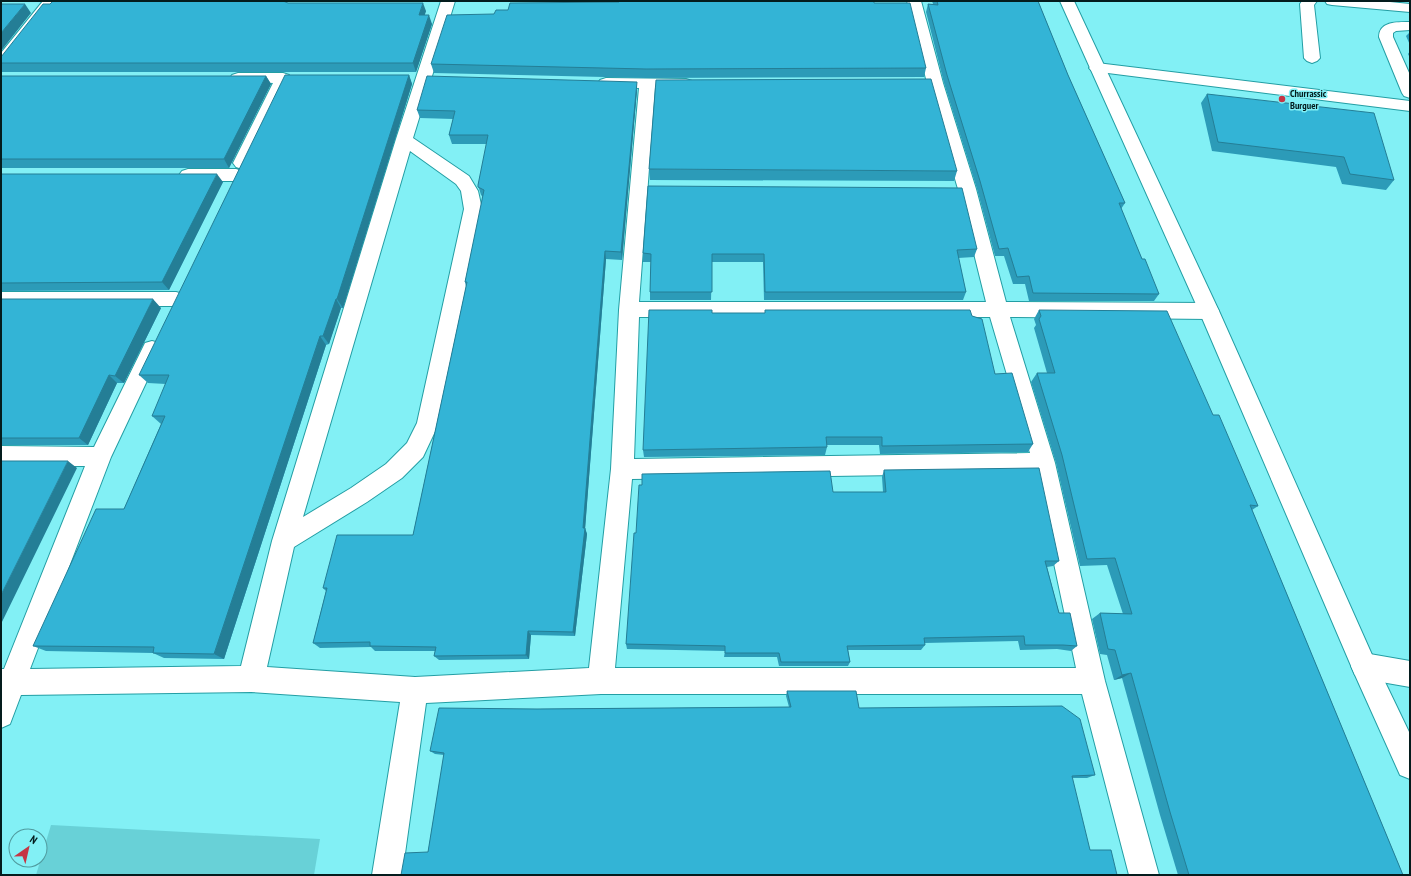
<svg xmlns="http://www.w3.org/2000/svg" width="1411" height="876" viewBox="0 0 1411 876" font-family="'PT Sans Narrow',sans-serif">
<rect width="100%" height="100%" fill="#82f0f5"/>
<!-- green -->
<path fill="#68d1d7" d="M51,825L320,839L314,875H36Z"/>
<g fill="none" stroke-linecap="round" stroke-linejoin="round">
<defs>
<path id="minor" d="M43,1H57L6,66L1,68V53Z
M441,1H455L413,138L469,176L478,191L482,209L439,423L423,457L402,478L367,502L294,547L267,667L415,677L589,668L611,469L619,310L639,88L600,86L598,83L600,80L606,78L686,79L692,81L694,84L692,87L686,89L655,88L639,302H986L958,189L927,83L907,1H921L943,83L976,189L1006,302L1209,303L1216,306L1219,311L1216,316L1209,319L1010,317L1055,463L1105,681L1159,875H1129L1082,694H601L426,703L402,875H372L400,702L251,692L21,695L10,724L1,728V669H4L85,466H1V446L94,447L145,343L152,341L159,343L162,349L111,457L30,669L241,666L272,541L396,139ZM410,151L456,184L461,191L464,209L417,423L407,443L386,464L351,488L303,517ZM639,317H990L1030,453L634,459ZM1035,473L1076,668H615L632,479Z
M1302,1H1317L1314,5L1320,58L1317,61L1312,63L1307,61L1304,58L1300,4Z
M1325,1H1380L1410,4V12L1332,5L1327,4Z
M1410,22V30L1396,31L1393,33V37L1410,75V98L1404,96L1402,93L1379,37C1379,21 1398,22 1410,22Z
M1097,63L1410,101V111L1092,71L1089,68L1092,65Z
M238,73H283L289,75L291,78L251,163L248,167L242,169L236,167L233,163L273,83L232,81L230,78L232,75Z
M188,169H236L242,171L245,175L242,179L236,181H188L182,179L179,175L182,171Z
M1,292H176L183,294L186,299L183,304L176,306H1Z
M1364,653L1410,661V687L1364,679L1355,675L1351,666L1355,657Z"/>
<path id="tertiary" d="M1060,1H1074L1219,311L1373,657L1410,734V779L1400,775L1355,675L1199,311Z"/>
</defs>
<!-- minor casing -->
<use href="#minor" stroke="#239ea4" stroke-width="2"/>
<!-- tertiary casing -->
<use href="#tertiary" stroke="#239ea4" stroke-width="2"/>
<!-- minor -->
<use href="#minor" fill="#fff" fill-rule="evenodd"/>
<!-- tertiary -->
<use href="#tertiary" fill="#fff" fill-rule="evenodd"/>
</g>
<!-- wall -->
<path fill="#2c9bb8" d="M932,1H1038L1068,75L1125,203L1121,209L1142,259L1159,294L1154,301H1029L1025,284H1013L1004,256H995L977,189L944,83L926,12L928,4H933Z
M288,3L426,11L424,15L432,24L416,72H1V57Z
M874,3L926,68L924,77L647,78L434,73L431,64L494,14Z
M1410,32V45L1406,36Z
M1410,51V58L1408,54Z
M409,75L412,84L343,308H341L329,344L326,345L224,659L164,658L153,653L46,651L33,646L124,509L161,424L152,416L166,384L148,383L139,375Z
M1,76H266L271,84L229,168H1Z
M637,90L622,260L606,259L585,528L587,534L575,636L531,635L529,659L439,660L434,656L435,651H375L371,647L320,648L313,643L326,591L323,588L413,535L454,343L466,287L465,282L483,197L481,195L478,185L487,144H452L449,135L453,119L420,118L417,110Z
M1207,94L1394,180L1386,190L1342,184L1336,167L1212,151L1201,103Z
M649,169L957,171L954,181L650,180Z
M1,174L223,182L169,290L1,291Z
M977,249L974,257L958,258L966,292L963,300H764L763,262H712L711,300H650V292L651,262H643V253Z
M1,299L161,308L124,383H117L88,445H1Z
M765,310L972,316L995,374L1033,444L1028,452L880,454L879,445H827V447L825,455L644,457L643,450L712,313H765Z
M1039,310L1213,415L1258,506L1252,510L1403,875H1178L1160,815L1122,678L1114,680L1107,655L1100,654L1092,619L1100,613L1123,614L1107,565L1080,566L1056,463L1031,382L1037,373H1047L1034,328L1036,325L1034,319Z
M884,470L1059,561L1053,566L1047,567L1059,613L1077,646L1071,651L1057,649L1020,650L1018,641L924,643L925,645L921,650H848L850,662L848,666H779L777,657H724L725,651L627,649L626,644L636,533L833,492H883L882,477Z
M787,691L859,708L1095,775L1087,778H1073L428,852L444,755L435,754L430,751L537,709L789,707L786,696Z"/>
<!-- shaded-wall -->
<path fill="#247e96" d="M423,3L426,11L422,24L419,15Z
M25,4L31,13L1,51V33Z
M429,15L432,24L416,72L413,63Z
M409,75L412,84L343,308L337,299Z
M266,76L271,84L229,168L224,159Z
M637,82V90L622,260L621,252Z
M217,174L223,182L169,290L162,282Z
M605,251L606,259L585,530V528L587,534L575,636L573,632L583,528Z
M153,299L161,308L124,383L115,376Z
M336,299L341,308L329,344L323,336Z
M320,336L326,345L224,659L214,654Z
M109,375L117,383L88,445L79,438Z
M68,461L77,468L1,624V595Z
M528,631L531,635L529,659L526,655Z
M1131,673L1122,678L1114,680L1122,675Z"/>
<!-- building -->
<path fill="#33b4d6" stroke="#247e96" d="M53,1H283L288,3H423L419,15H429L413,63H1V57L43,4H50Z
M619,1H874V3H910L926,68L646,69L431,64L447,15L494,14L496,10H508L510,3L619,2Z
M937,1H1038L1068,75L1125,203H1119L1142,259H1145L1159,294L1033,293L1029,276L1017,277L1008,248L999,249L980,181L947,75L928,4L938,5Z
M1,4H25L1,33Z
M285,75H409L337,299H336L323,336H320L214,654L153,653L154,647L33,646L96,509H124L165,416H152L169,375H139Z
M1,76H266L224,159H1Z
M427,76L637,82L621,252L605,251L583,528H585L573,632L528,631L526,655L434,656L436,647L370,646V642L313,643L327,588H323L337,535H413L454,343L467,282H465L484,190L478,187V185L488,135H449L455,111L417,110Z
M931,79L957,171L649,169L656,80Z
M1207,94L1374,113L1394,180L1350,174L1344,157L1218,142Z
M1,174H217L162,282L1,283Z
M648,186L962,188L977,249L957,250L966,292H765L764,254H712V292H650L651,254L643,253Z
M1,299H153L115,376L109,375L79,438H1Z
M649,310H712V313H765V310H970L972,316L982,319L995,374L1012,373L1033,444L882,446V437H826L827,447L643,450Z
M1039,310L1167,311L1213,415H1219L1258,506L1250,505L1403,875H1189L1170,812L1131,673L1122,675L1115,650L1108,649L1100,613L1132,614L1115,558L1087,559L1062,455L1037,373H1055L1039,319L1041,316Z
M1,461H68L1,595Z
M1039,468L1059,561H1045L1059,613H1070L1077,646L1063,645H1025L1024,636L924,638L925,645L847,646L850,662H781L779,653H725V646L626,644L634,533H636L639,485H642V474L830,471L833,492H886L884,470Z
M787,691H856L859,708L1062,706L1080,719L1095,775L1072,776L1090,850H1111L1117,875H401L405,853L428,852L444,753L430,751L439,708L537,709L791,707Z"/>
<!-- markers -->
<circle fill="#c53544" stroke="#82f0f5" stroke-width="1.5" cx="1282" cy="99" r="4"/>
<g text-anchor="middle" stroke-width="3" stroke-linejoin="round" paint-order="stroke">
<!-- far-poi labels -->
<g font-size="10" font-weight="bold" fill="#041c1d" stroke="#82f0f5" text-anchor="start">
<text x="1290" y="97">Churrassic<tspan x="1290" dy="12">Burguer</tspan></text>
</g>
</g>
<!-- border -->
<rect width="1411" height="876" fill="none" stroke="#041c1d" stroke-width="4"/>
<!-- north arrow -->
<g transform="translate(28 848) rotate(34)"><circle r="19" fill="#82f0f5" stroke="#509b9f"/>
<path d="M0-3L7 15L0 10L-7 15Z" fill="#c53544"/>
<text y="-6" font-size="11" font-weight="bold" text-anchor="middle" fill="#041c1d">N</text>
</g>
</svg>
